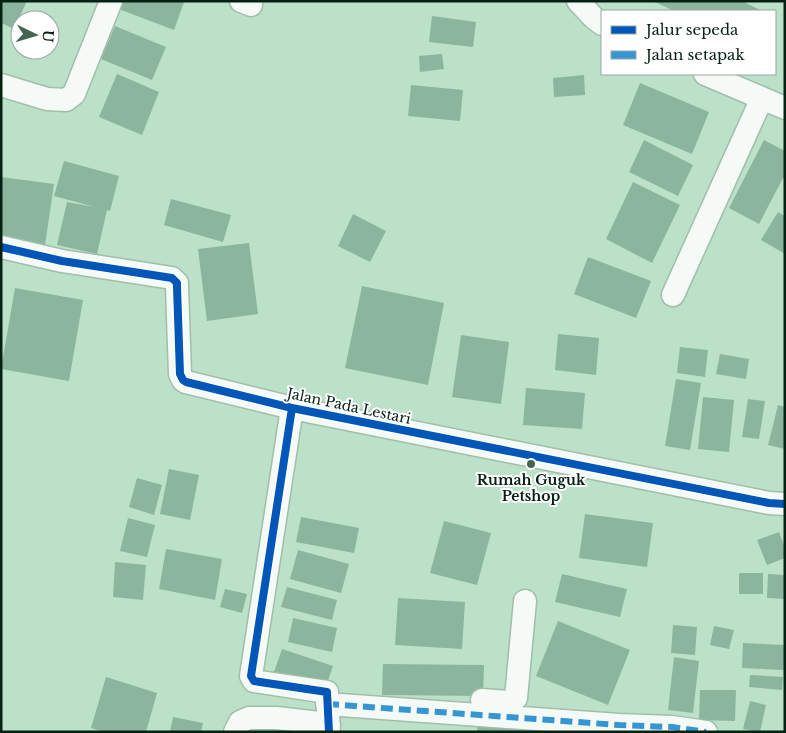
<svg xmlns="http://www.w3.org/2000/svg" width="786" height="733" viewBox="0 0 786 733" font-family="'Libre Baskerville',serif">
<rect width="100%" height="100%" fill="#bbe1c8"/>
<!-- building -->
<path fill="#8bb69d" d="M1,1H27L14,29L1,23Z
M118,1H183L184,2L174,30L116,8Z
M653,1H742L762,11H674Z
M432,16L476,22L473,47L429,42Z
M115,26L166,47L152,80L101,59Z
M442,54L444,69L420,72L419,56Z
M117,74L159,92L142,135L99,117Z
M584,75L585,95L554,97L553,78Z
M640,83L709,112L692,154L623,125Z
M411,85L463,90L460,121L408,116Z
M644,140L693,165L678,196L629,172Z
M764,140L785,151V179L783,178L759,224L729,208Z
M64,161L119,176L110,211L107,210L97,254L57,245L67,202L95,207L54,196Z
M1,177L54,184L45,245L1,239Z
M633,182L680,205L652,263L606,239Z
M171,199L231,215L223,242L164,225Z
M778,212L785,216V254L761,240Z
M353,214L386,231L370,262L338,246Z
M249,243L258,314L207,321L198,249Z
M588,257L651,281L636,318L574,294Z
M362,286L444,303L428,385L345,368Z
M15,288L83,300L69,381L1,369Z
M558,334L599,338L596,375L555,370Z
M461,335L509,342L501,404L452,397Z
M680,347L708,350L705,377L677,373Z
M720,354L749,359L746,379L716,374Z
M676,379L701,383L690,450L665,446Z
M526,388L585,393L582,429L523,425Z
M703,397L734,400L729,452L698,449Z
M748,399L765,401L759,439L742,437Z
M778,405L785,407V449L768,445Z
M169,469L199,475L190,520L160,514Z
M137,478L162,485L154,515L129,507Z
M585,514L653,523L647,567L579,558Z
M301,517L359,528L354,553L296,542Z
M128,518L155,525L147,557L120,551Z
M444,521L491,533L477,585L430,573Z
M779,532L785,548V558L767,565L757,540Z
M166,549L222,559L215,600L159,589Z
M298,550L349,564L341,593L290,579Z
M115,562L146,565L143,600L113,597Z
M739,573H763V594H739Z
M562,574L627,589L620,617L555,602Z
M768,574L785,575V599L767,598Z
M287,587L337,600L332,620L281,607Z
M225,589L247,594L242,613L220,607Z
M398,598L465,602L462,649L395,645Z
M293,618L337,628L332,652L288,642Z
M558,621L630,650L608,705L536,676Z
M673,625L697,627L695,655L671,653Z
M714,626L734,630L729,649L710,645Z
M743,643L785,645L784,670L742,668Z
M282,649L333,666L325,689L274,672Z
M674,657L699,661L693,713L668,710Z
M383,664L484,665L483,696L382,695Z
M750,675L783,677L782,690L749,687Z
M106,677L157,693L146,732H104L91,728Z
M700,690H736L735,721L699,720Z
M750,701L766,705L760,732L743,729Z
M173,717L203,723L201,732H170Z
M478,721L524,725L523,732H477Z"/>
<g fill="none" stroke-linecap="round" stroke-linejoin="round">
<defs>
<path id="minor" d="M241,1L251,5
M578,1L593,17L602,24
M705,74L785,108
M1,85L47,99L66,100L74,94L111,1
M1,247L62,261L172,278L177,283V287L180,374L183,380L186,382L292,408L769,503L785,504
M673,295L762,98
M292,408L251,676L254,681L260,682L327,692L329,732
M482,700L511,702L516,698L525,601
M327,704L619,725L672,727L706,732
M235,732L240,722L249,718H276L329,724"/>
</defs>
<!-- minor casing -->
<use href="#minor" stroke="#a1beab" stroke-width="25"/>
<!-- minor -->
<use href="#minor" stroke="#f5faf7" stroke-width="22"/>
<!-- quiet -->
<path stroke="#3695d3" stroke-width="6" stroke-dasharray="12 6" stroke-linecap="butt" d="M327,704L619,725L672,727L706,732"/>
<defs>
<path id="cycleway" d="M1,247L62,261L172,278L177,283V287L180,374L183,380L186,382L292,408L769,503L785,504
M292,408L251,676L254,681L260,682L327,692L329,732"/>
</defs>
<!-- cycleway casing -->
<use href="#cycleway" stroke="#fefefe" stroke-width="11"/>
<!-- cycleway -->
<use href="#cycleway" stroke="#0057b8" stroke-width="8"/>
</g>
<!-- markers -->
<circle fill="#456451" stroke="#fefefe" stroke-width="2" cx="531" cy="464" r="5"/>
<g text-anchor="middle" stroke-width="4" stroke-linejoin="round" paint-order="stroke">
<!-- street labels -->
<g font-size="14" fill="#052111" stroke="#fefefe">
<text transform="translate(349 406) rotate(12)" y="5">Jalan Pada Lestari</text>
</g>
<!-- poi labels -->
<g font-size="14" font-weight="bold" fill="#052111" stroke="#fefefe">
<text x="531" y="485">Rumah Guguk<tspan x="531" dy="16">Petshop</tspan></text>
</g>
</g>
<!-- border -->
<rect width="786" height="733" fill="none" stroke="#052111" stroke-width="5"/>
<!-- legend -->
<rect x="601" y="10" width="175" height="65" fill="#fefefe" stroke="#9aa69f"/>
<rect x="611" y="26" width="25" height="8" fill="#0057b8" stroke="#9aa69f"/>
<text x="646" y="35" font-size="15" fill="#052111">Jalur sepeda</text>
<rect x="611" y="51" width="25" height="8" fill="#3695d3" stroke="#9aa69f"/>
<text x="646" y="60" font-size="15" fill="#052111">Jalan setapak</text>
<!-- north arrow -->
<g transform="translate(35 35) rotate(95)"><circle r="24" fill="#fefefe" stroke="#9aa69f"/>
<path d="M0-4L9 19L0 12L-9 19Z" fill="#456451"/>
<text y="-8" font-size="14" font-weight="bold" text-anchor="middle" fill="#052111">U</text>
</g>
</svg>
